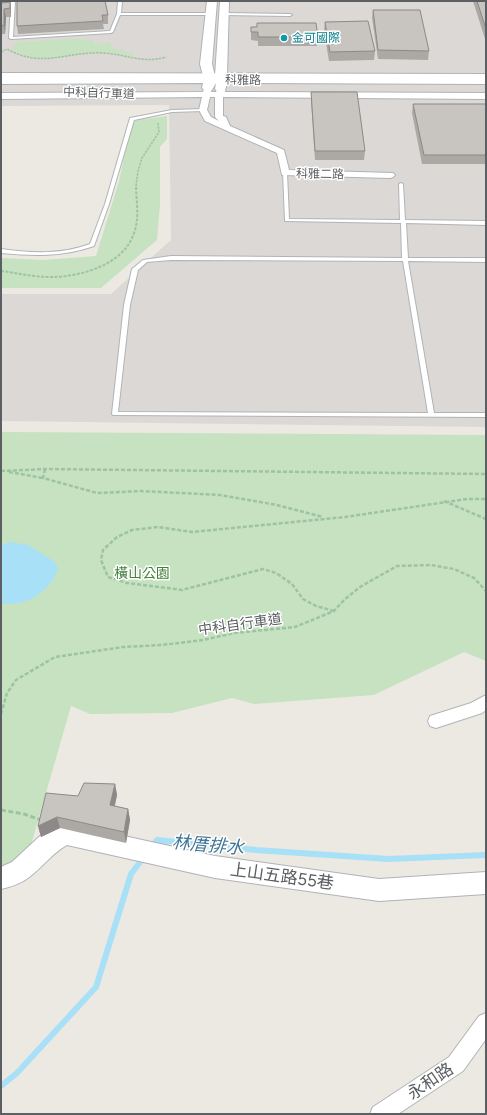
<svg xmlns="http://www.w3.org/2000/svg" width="487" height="1115" viewBox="0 0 487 1115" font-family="Figtree,'Noto Sans TC',sans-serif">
<rect width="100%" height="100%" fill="#ece9e3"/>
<!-- industrial -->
<path fill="#dbd8d5" d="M1,1H486V427L1,421V294H111L171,240L169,105L1,106Z"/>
<!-- green -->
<path fill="#c6e2c1" d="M75,39L93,40L94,44L111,43V49L124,50V52L133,53L134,56C120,54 107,51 93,52C62,54 41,66 11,49L18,42Z
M167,116V139L160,147V205L157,240L101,288H1V258L43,260L96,256L119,181L131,124L137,120Z
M1,432L486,435V661L464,652L374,695L254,704L232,698L172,713L90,714L71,706L31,845L9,866L1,868Z"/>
<!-- water -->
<path fill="#a8e0f7" d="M10,542L28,545L55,562L58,569C50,592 25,608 1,603V545Z"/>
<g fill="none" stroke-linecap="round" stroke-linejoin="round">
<!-- stream -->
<path stroke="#a8e0f7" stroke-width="6" d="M152,847L157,840L256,850L388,859L486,855
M1,1086L17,1073L96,987L131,874L144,857"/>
<defs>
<path id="lane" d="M11,1H15L13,37L110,31L117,14L118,1H122L121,13H212L214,14L212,15H120L113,32L111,33L11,39L9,38Z
M223,13L290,14L292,15L290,16L224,15L222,14Z
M205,109V111H203L172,112L134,120L109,204L94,246C63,257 33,256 1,253V249C31,253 61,255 90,244L105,204L130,118L172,110Z
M283,172L287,173L289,219L400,220L399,184L401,183L403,184L405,220L486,221V225L406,223L408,258H486V262L408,261L434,413H486V417L113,415L112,414L124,305L132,269L143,260L171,256L402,258L401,223L285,221ZM171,260L403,261L428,413L118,412L130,305L138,270L147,262Z"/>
<path id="street" d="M1,73L486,74V80L1,79Z
M208,85L212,88L211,92H216L218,87L221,86L225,89V92L486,93V99L223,97V116L226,117L230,126L284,150L289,170L393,173L395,175L393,177L390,178L282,175L277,153L205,121L199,110L202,97L1,99V93L203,92L205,86ZM210,97H215V117L219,121L211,117L207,110Z
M486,695V710L482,713L436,728L430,726L428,721L430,716L471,703Z
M486,1013V1039L463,1071L398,1114H370L373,1107L449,1057L479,1016Z"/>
<path id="secondary" d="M207,1H217L212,64L215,76L220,2L229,1L227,76L486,78V84L227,83L225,91H217L215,89L216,83L212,90H204L202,88L203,83L1,84V78L203,76L200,64Z
M65,823L215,856L379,879L486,872V894L379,901L215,878L67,845C51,854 42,868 28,878C20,884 10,887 1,889V867L12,862L40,836Z"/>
</defs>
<!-- lane casing -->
<use href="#lane" stroke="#b0b4b7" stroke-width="2"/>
<!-- street casing -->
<use href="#street" stroke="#b0b4b7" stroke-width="2"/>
<!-- secondary casing -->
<use href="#secondary" stroke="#afb3b7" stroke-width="2"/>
<!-- path-far3 -->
<path stroke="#9dc4a1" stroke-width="1.5" stroke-dasharray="2.5 1" stroke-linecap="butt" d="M1,52L7,49C43,69 66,51 103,53C126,54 142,64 166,57
M136,186L138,171L142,158L159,132L158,123"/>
<!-- path-far2 -->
<path stroke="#9dc4a1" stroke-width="2" stroke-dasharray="3 1.5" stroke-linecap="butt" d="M1,271C17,273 33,277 50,277C80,277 124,265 134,233C140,217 136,201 136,185"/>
<!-- path-far1 -->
<path stroke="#9dc4a1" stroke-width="2.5" stroke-dasharray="4 2" stroke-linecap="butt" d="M45,469L43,478L97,493L141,491L220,495L277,505L323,517
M1,471L45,469L486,474
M9,472L43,478
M444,501L486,519
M334,611L316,606L303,599L292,584L276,573L263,569L182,590L127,583L108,577L101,560L103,550L117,537L132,530L158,527L192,532L345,517L467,499H486
M1,714L7,693L16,680L55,657L123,647L162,645L203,640L234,633L295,627L334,611L344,600L360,587L397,566L431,565L454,569L474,578L486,591"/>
<!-- path -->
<path stroke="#9dc4a1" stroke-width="3" stroke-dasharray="5 2.5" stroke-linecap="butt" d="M1,810L24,814L41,820"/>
<!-- lane -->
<use href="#lane" fill="#fff" fill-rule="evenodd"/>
<!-- street -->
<use href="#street" fill="#fff" fill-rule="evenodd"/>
<!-- secondary -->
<use href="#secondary" fill="#fff" fill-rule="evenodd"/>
</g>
<!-- wall -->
<path fill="#aca9a5" d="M17,1L108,15V24H103L104,29L18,34L17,26Z
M473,1H486V42Z
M10,2L11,11V17H6L5,34H1V3Z
M373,10L429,51L428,60L378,59L372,18Z
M325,22L375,51L374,60L329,61L324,31Z
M251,27H257L318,37L317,46H258V41L251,40Z
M311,92L365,151L364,160H315L311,101Z
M413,104H486V164H422L412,113Z
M115,784L117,795L115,806L128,809L130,820L126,843L60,828L41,837L38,826L78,796Z"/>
<!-- shaded-wall -->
<path fill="#8c8986" d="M10,2L11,11V17L10,8Z
M4,9L6,17L5,34L4,25Z
M115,784L117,795L112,816L110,805Z
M128,809L130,820L126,843L124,832Z
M57,817L60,828L41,837L38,826Z"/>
<!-- building -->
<path fill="#c8c4c0" stroke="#8c8986" d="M17,1H105L108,15H102L103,21L17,26Z
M477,1H486V29Z
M10,2V8L4,9V25L1,26V3Z
M373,10H420L429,51L378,50Z
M368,21L375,51L330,52L325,22Z
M257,23H316L318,37H258V32H251V27H257Z
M311,92H357L365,151H315Z
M413,104H486V155H424Z
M84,783L115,784L110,805L128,809L124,832L57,817L38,826L46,793L78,796Z"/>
<!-- markers -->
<circle fill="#0f9aa8" stroke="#fff" stroke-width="1.5" cx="284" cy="38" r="4"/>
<g text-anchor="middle" stroke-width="3" stroke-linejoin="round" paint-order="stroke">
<!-- far-culture labels -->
<g font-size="12" fill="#0d838f" stroke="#fff" text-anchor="start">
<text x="292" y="42">金可國際</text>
</g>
<!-- far-street labels -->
<g font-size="12" fill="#5b5f62" stroke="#fff">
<text transform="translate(243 80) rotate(1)" y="4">科雅路</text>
<text transform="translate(99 93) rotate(2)" y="4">中科自行車道</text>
<text transform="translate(320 174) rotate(1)" y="4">科雅二路</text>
</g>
<!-- park labels -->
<g font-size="14" fill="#43803c" stroke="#fff">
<text x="142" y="578">橫山公園</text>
</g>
<!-- street labels -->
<g font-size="14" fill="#5b5f62" stroke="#fff">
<text transform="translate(240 624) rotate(-8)" y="5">中科自行車道</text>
</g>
<!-- near-street labels -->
<g font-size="17" fill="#5b5f62" stroke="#fff">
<text transform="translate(282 876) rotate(8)" y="6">上山五路55巷</text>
<text transform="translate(430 1081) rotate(-34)" y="6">永和路</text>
</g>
<!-- near-water labels -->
<g font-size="18" font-style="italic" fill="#417797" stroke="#fff">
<text transform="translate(208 845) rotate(5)" y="6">林厝排水</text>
</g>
</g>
<!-- border -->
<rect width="487" height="1115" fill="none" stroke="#5b5f62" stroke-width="4"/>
</svg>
